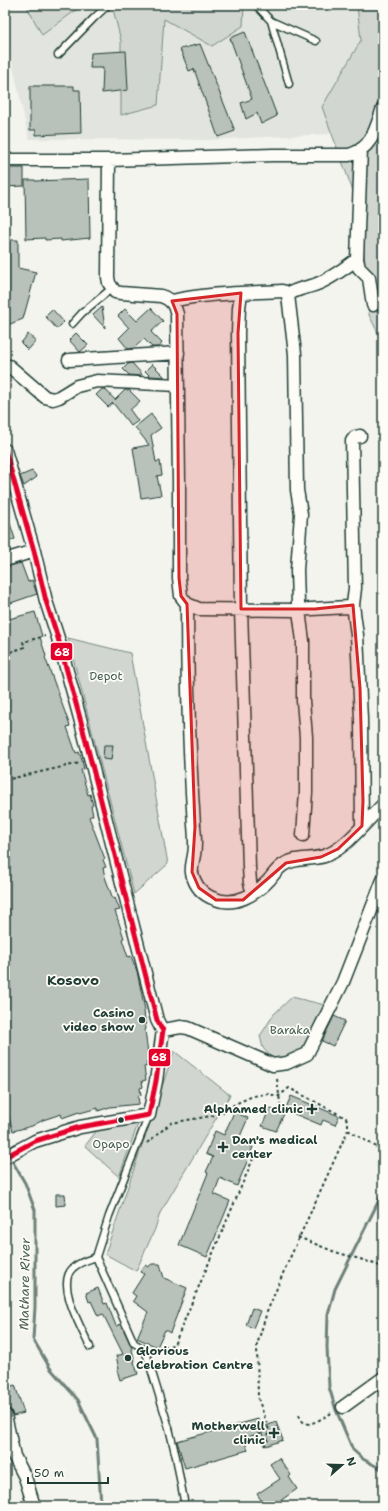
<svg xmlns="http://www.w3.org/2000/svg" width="388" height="1511" viewBox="0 0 388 1511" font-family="'Shantell Sans',sans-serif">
<rect width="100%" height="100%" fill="#f4f4ef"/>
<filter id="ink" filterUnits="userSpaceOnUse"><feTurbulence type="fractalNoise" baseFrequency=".025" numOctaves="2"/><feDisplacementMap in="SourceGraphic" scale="8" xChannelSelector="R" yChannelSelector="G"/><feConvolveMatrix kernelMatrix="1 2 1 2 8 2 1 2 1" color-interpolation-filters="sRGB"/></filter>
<g filter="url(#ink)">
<!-- built -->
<path fill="#e2e5df" d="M5,5H353L383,17V18L351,133L210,140L29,139L5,31Z"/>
<!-- green -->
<path fill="#d1d6d1" stroke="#788a82" d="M26,5H83L42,35Z
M112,5H244L243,26L212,46L164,19L158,105L121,115V41Z
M357,5H383V343L369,315L361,213L322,107L361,40Z
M68,638L130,653L168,864L134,894Z
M292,997L325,1005L304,1052L275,1062L263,1048L260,1036L274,1014Z
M174,1051L230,1095L160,1213L155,1229L136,1271L105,1254Z
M139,1121L119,1177L85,1146L101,1125Z"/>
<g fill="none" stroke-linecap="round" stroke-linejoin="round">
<!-- stream -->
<path stroke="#6e8179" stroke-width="3" d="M10,1157L25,1183L35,1210V1307L33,1339L50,1368L78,1400L97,1439L101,1506
M383,1192L335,1289L328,1315L327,1347L329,1387L336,1410L353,1450L363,1459L383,1470"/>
</g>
<!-- building -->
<path fill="#b9c1bb" stroke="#1f3d34" d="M245,32L277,116L261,124L257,113L246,119L241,103L252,99L230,38Z
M200,44L235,131L218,137L194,69L189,71L180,49Z
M126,51L128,90L102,93L103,68H90L91,53Z
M30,86H74V90H80L81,133L36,135V130H30Z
M5,168H24V186L5,187Z
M89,179L90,238L61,241V239L45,240V238L26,239L25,180H35V181Z
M5,240H18V268L36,272L23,319L5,326Z
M102,307L105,328L93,315Z
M151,308L163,321L151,332L162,343L159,347H152L144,339L134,348L128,349L119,338L129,328L118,316L125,309L137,321Z
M52,309L64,322L57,329L45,316Z
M76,333L88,345L80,352L69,340Z
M28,334L36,341L28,350L21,343Z
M132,363L142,374L140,376L129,375L123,369L128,364Z
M152,364L164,376V377L150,376L145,371Z
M102,389H105L115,400L125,390H129L140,401L130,410L138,421L131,426L113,403L108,407L96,395Z
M151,414L161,428L151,435L156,462L160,461L162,475L157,476L161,495L141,498L133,448L149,445L135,427Z
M32,471L37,477L24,486L20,476Z
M5,514H7L15,539L7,542L10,551L5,552Z
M21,563L28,582L32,580L37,594L5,605V567Z
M35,612L42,636L40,637L46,656L45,657L70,726L67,727L76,753L79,752L82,760L84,769L81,770L88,795L90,794L93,805L91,806L93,815L89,817L105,859L103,860L106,867L103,868L105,877L113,899L115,898L120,910L115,911L124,938L122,939L128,957L131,956L137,971L145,1010L144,1011L146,1029L145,1030L149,1061L146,1062L147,1066L144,1067L146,1080L142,1081L143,1087L140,1088L141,1095L138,1096L139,1104L110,1107L98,1111V1108L80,1113L79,1112L62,1118L61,1114L43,1120L32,1126L13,1131L5,1104V620Z
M104,745H113L111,760L103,759Z
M334,1016L345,1021L333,1046L322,1041Z
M291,1096L339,1116L335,1125L323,1120L321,1125L285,1110Z
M270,1108L284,1114L276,1131L262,1126Z
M234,1112L248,1118L238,1141L253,1147L237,1186L220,1178L214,1194L230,1201L207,1257L179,1245L208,1173L206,1172L213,1157L206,1154L215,1131L224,1135Z
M56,1194H65L66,1205L56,1206Z
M152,1264H160L164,1278L187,1288L170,1333L165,1330L157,1347L137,1338L148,1312L133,1301L136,1296L132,1293L144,1274L140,1272L145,1265L148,1267Z
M98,1288L104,1304L107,1303L116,1326L121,1324L131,1346L135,1361L134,1362L138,1374L120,1380L117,1370L119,1369L116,1356L123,1354L103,1314L98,1316L91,1301L89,1302L86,1293Z
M252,1308L260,1311L253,1328L246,1325Z
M15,1385L24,1413L13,1416L11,1410L8,1408L5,1398V1388Z
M258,1419L261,1428L276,1422L283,1440L266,1446L262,1433L244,1438L248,1450L185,1468L177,1441Z
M279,1458L291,1475L289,1477L297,1489L273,1506H265L257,1494L280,1479L270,1464Z"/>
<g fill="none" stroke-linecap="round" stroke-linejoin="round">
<defs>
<path id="lane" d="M256,5L271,21L289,84
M271,21L316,41
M58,55L94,18L108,5
M72,324L82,313L112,288
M149,1115L109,1216L96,1257L134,1343L144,1349L147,1356L169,1428L176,1457L185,1506
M90,1347C82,1329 55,1284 73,1268C79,1262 88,1260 96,1257"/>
<path id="street" d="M361,149L357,259L359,268L369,278L373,305
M5,160H109L273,155H349C372,149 376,128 383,108
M109,160L108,277L109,283L115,292L121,293L161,296C171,299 174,304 177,314L179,484V578L181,596L187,604L199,609L294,610L348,607L353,605L355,588L352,441L355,437L360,436
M241,293L239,308L238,333L241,609L249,867L250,883L253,893
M288,295C296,288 308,288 317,284C332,278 345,268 357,259
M172,301C208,293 245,293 282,291L286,292L288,295L295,354L297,490L301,514L297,570L298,603L303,641V701L306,737V792L303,835
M69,360L178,353
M9,366L45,397L53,399L59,397L77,386L97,381L178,385
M5,450L34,551L46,601L58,638L81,722L157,1020L161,1028L163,1030L156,1081L149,1115L80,1127L35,1141L5,1157
M5,560L34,551
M187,604C187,677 189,751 194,825C195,835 196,845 194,855C193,861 191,867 192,873C195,886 203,895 215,899C235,907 256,894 269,880C273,875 277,869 283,865C296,856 313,861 327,855C346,848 368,819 383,805
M353,605L357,635L361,719L362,826
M163,1030L181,1027L188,1028L273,1065L287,1063L307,1054L343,982L383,880
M343,1407L383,1378
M5,1415L14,1456L25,1477L34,1506"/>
</defs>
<!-- lane casing -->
<use href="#lane" stroke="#1f3d34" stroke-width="9"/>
<!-- street casing -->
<use href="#street" stroke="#1f3d34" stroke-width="15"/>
<!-- path -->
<path stroke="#1f3d34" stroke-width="2" stroke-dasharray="3 3" stroke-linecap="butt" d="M5,654L25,647L23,642L45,636
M5,780L80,763
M277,1079L281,1110
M348,1130L383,1151
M147,1143L171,1123L222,1114L235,1104L253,1096L267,1094L279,1096L289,1088L346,1118L348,1124V1130L284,1271L267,1312L257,1345L258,1398L269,1430L268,1440L264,1446
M298,1237L335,1252L360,1259L383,1267
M152,1348L174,1345L255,1154
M299,1415C300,1417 302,1422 305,1423C310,1427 328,1415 333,1412"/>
<!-- lane -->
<use href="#lane" stroke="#fdfcf7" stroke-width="6"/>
<!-- street -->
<use href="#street" stroke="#fdfcf7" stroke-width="12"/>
<defs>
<path id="bus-1" d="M5,450L34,551L46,601L58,638L81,722L157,1020L161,1028L163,1030L156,1081L149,1115L80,1127L35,1141L5,1157"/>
</defs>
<!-- bus-1 casing -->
<use href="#bus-1" stroke="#fdfcf7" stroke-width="8"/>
<!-- bus-1 -->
<use href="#bus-1" stroke="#e4002b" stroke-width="5"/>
</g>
</g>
<!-- marked area -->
<path fill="#d62828" fill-opacity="0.2" stroke="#d62828" stroke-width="3" stroke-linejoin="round" d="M241,293L238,333L241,609H315L353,605L360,688L363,801L362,826L338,849L321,857L286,863L243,900H216L199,888L192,872L195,827L187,604L181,596L179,578L177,314L172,301Z"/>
<!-- markers -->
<g fill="#1f3d34" stroke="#fdfcf7" stroke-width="1.5">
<circle cx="142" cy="1020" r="4"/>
<path d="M310 1103h4v4h4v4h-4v4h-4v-4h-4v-4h4z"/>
<circle cx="121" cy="1120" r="3.5"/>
<path d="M221 1141h4v4h4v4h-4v4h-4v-4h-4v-4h4z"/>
<circle cx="128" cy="1358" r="4"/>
<path d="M272 1427h4v4h4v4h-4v4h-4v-4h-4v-4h4z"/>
</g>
<g text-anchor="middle" stroke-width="3.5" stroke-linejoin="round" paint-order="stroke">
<!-- park labels -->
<g font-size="12" fill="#435c53" stroke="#fdfcf7">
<text x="106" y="680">Depot</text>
<text x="290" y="1034">Baraka</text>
<text x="111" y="1148">Opapo</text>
</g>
<!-- poi labels -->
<g font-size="12" font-weight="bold" fill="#1f3d34" stroke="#fdfcf7" text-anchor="end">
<text x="134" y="1017">Casino<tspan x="134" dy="14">video show</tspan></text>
<text x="303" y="1113">Alphamed clinic</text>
<text x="232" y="1144" text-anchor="start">Dan's medical<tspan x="232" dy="14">center</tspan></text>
<text x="136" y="1355" text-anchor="start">Glorious<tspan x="136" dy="14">Celebration Centre</tspan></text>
<text x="265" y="1430">Motherwell<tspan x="265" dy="14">clinic</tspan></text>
</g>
<!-- water labels -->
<g font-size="13" font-style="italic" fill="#475f56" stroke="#fdfcf7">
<text transform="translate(24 1284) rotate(-89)" y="5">Mathare River</text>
</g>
<!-- quarter labels -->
<g font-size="14" font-weight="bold" fill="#1f3d34" stroke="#fdfcf7">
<text x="73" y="985">Kosovo</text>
</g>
</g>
<g stroke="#fdfcf7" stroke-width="1.5">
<rect x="50" y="642" width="23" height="19" rx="4" fill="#e4002b"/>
<rect x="148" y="1048" width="23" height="19" rx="4" fill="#e4002b"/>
</g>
<g font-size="11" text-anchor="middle" font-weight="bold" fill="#fff">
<text x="62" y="656">68</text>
<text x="159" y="1061">68</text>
</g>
<!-- margin -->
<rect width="388" height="1511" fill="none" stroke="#fdfcf7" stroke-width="20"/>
<rect x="10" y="10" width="368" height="1491" fill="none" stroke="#1f3d34" stroke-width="1.5" filter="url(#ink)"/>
<!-- north arrow -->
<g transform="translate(342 1465) rotate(70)" stroke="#fdfcf7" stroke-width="3" paint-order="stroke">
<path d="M0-3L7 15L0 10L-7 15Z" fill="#1f3d34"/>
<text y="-6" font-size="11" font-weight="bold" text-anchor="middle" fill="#1f3d34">N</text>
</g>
<!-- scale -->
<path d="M28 1477v6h80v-6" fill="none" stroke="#1f3d34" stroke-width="2"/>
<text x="34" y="1477" font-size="12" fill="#1f3d34" stroke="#fdfcf7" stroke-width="3" paint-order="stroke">50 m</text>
</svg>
